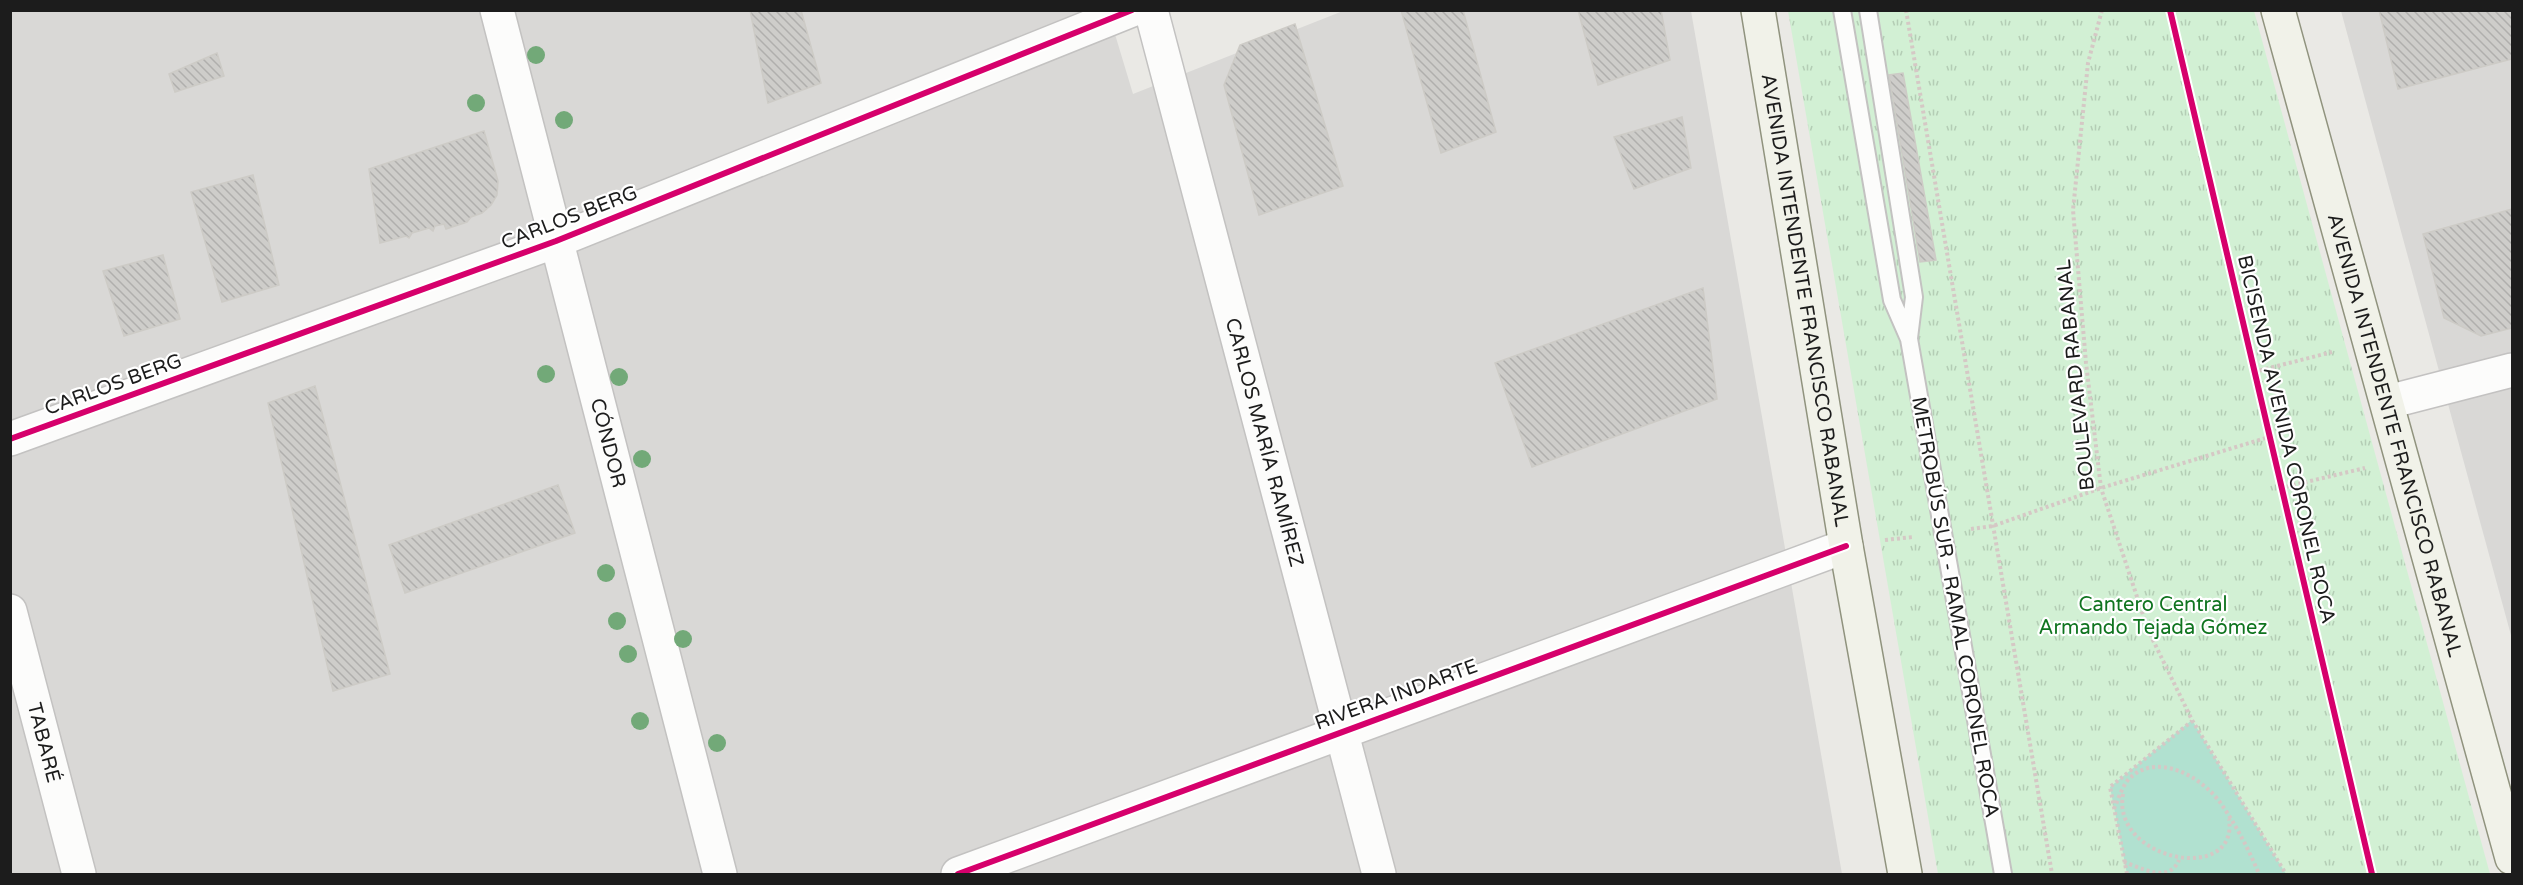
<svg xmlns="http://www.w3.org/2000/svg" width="2523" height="885" viewBox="0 0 2523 885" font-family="'Varela Round',sans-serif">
<defs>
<pattern id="park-tufts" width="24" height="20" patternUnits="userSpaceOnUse" patternTransform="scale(1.5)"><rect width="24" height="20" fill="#d2f0d4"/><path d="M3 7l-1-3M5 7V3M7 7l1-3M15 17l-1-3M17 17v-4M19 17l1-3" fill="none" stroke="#b4cdb5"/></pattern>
<pattern id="building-back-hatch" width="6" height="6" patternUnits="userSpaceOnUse" patternTransform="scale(1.5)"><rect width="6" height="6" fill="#cecdca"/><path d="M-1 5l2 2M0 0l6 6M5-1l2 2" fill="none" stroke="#b0afad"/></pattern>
</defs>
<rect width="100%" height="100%" fill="#eae9e5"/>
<!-- residential -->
<path fill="#d9d8d6" d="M10,11H1108L1133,94L1343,11H1691L1842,874H11Z
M2341,11H2512V639Z"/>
<!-- park -->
<path fill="url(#park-tufts)" d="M1788,11H2254L2490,874H1938Z"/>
<!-- pitch -->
<path fill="#b1e1d0" d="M2192,720L2286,874H2127L2110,787Z"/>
<!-- building -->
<path fill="url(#building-back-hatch)" stroke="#cdcbc6" stroke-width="1.5" d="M750,10H801L821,83L768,103Z
M1401,10H1463L1496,132L1441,153Z
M1578,10H1661L1670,60L1598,85Z
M2379,10H2512V59L2398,89Z
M1295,24L1343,186L1259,215L1224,85L1240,45Z
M217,53L224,76L175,92L169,74Z
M1903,73L1936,260L1920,262L1889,75Z
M1682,117L1691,168L1634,189L1614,137Z
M484,131L498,181L497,195L491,205L482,213L471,217L467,222L446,229L444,224L435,226L433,231L429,228L412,233L409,238L406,236L380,243L369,169Z
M253,175L279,285L222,302L191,192Z
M2512,209V328L2481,336L2444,318L2423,234Z
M163,255L180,319L124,336L103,271Z
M1703,288L1717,399L1532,467L1495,363Z
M315,386L390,674L333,691L268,403Z
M558,485L575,533L405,593L389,545Z"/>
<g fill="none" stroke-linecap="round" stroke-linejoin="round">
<defs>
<path id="service" d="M1842,10L1892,300L1909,339L2003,874
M1868,10L1914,297L1909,338"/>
<g id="minor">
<path id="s1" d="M497,10L720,874"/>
<path id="s2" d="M1151,10L1379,874"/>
<path d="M2388,402L2512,370"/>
<path d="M10,439L556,241L1132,10"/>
<path id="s3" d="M10,611L79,874"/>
<path d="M958,874L1846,546"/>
</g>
<g id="secondary">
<path id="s4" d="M1758,10L1846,546L1905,874"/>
<path id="s5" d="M2278,10L2512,858"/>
</g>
</defs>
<!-- service casing -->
<use href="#service" stroke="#c3c2c1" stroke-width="20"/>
<!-- minor casing -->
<use href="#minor" stroke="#c3c2c1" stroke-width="36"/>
<!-- secondary casing -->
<use href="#secondary" stroke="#90937e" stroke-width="36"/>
<!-- path -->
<path stroke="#d5c8c5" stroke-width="4" stroke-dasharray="3 3" stroke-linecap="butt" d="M1906,10L2052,874
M2102,10L2088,63L2073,210L2086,363L2101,488L2148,630L2192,720L2286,874
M2254,372L2332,352
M2281,488L2365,468
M1971,529L1993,526L2101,488L2269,437
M1885,540L1913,537
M2123,794C2111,861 2239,885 2229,819
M2114,809C2118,800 2122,787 2128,780C2156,750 2203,777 2222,805C2237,827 2249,850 2259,874
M2124,862C2142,868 2169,884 2179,860
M2127,874L2110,787L2192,721"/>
<!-- service -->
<use href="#service" stroke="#fcfcfb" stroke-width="16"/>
<!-- minor -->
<use href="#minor" stroke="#fcfcfb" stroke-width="33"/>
<!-- secondary -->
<use href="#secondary" stroke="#f1f2e9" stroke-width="33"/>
<defs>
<path id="cycleway" d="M2170,10L2372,874
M10,439L556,241L1132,10
M958,874L1846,546"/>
</defs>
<!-- cycleway casing -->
<use href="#cycleway" stroke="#fff" stroke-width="10"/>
<!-- cycleway -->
<use href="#cycleway" stroke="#d6006c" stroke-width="6"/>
</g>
<!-- trees -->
<g fill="#72a978">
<circle cx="536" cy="55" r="9"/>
<circle cx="476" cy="103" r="9"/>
<circle cx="564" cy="120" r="9"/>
<circle cx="546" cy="374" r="9"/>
<circle cx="619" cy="377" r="9"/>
<circle cx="642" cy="459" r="9"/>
<circle cx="606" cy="573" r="9"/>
<circle cx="617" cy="621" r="9"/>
<circle cx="683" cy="639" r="9"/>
<circle cx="628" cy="654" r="9"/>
<circle cx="640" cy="721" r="9"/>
<circle cx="717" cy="743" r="9"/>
</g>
<g text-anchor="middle" stroke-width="4.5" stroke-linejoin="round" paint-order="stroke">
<!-- street labels -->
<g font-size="20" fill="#1c1c1c" stroke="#fff">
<text transform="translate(569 217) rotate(-21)" y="7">CARLOS BERG</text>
<text dy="7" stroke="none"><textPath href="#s4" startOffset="294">AVENIDA INTENDENTE FRANCISCO RABANAL</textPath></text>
<text transform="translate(2075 375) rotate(-96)" y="7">BOULEVARD RABANAL</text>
<text transform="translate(113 384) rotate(-20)" y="7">CARLOS BERG</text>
<text dy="7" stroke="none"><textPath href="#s5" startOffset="441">AVENIDA INTENDENTE FRANCISCO RABANAL</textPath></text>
<text transform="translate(2287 439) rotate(77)" y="7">BICISENDA AVENIDA CORONEL ROCA</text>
<text dy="7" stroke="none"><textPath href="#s1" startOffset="447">CÓNDOR</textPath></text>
<text dy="7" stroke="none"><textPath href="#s2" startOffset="447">CARLOS MARÍA RAMÍREZ</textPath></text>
<text transform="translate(1956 607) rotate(80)" y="7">METROBÚS SUR - RAMAL CORONEL ROCA</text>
<text transform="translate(1396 694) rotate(-20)" y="7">RIVERA INDARTE</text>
<text dy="7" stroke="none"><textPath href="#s3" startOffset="136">TABARÉ</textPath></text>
</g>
<!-- park labels -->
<g font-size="20" fill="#0f741f" stroke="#fff">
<text x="2153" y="611">Cantero Central<tspan x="2153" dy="23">Armando Tejada Gómez</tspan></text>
</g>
</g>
<!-- border -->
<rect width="2523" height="885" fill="none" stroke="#1c1c1c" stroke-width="24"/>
</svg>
